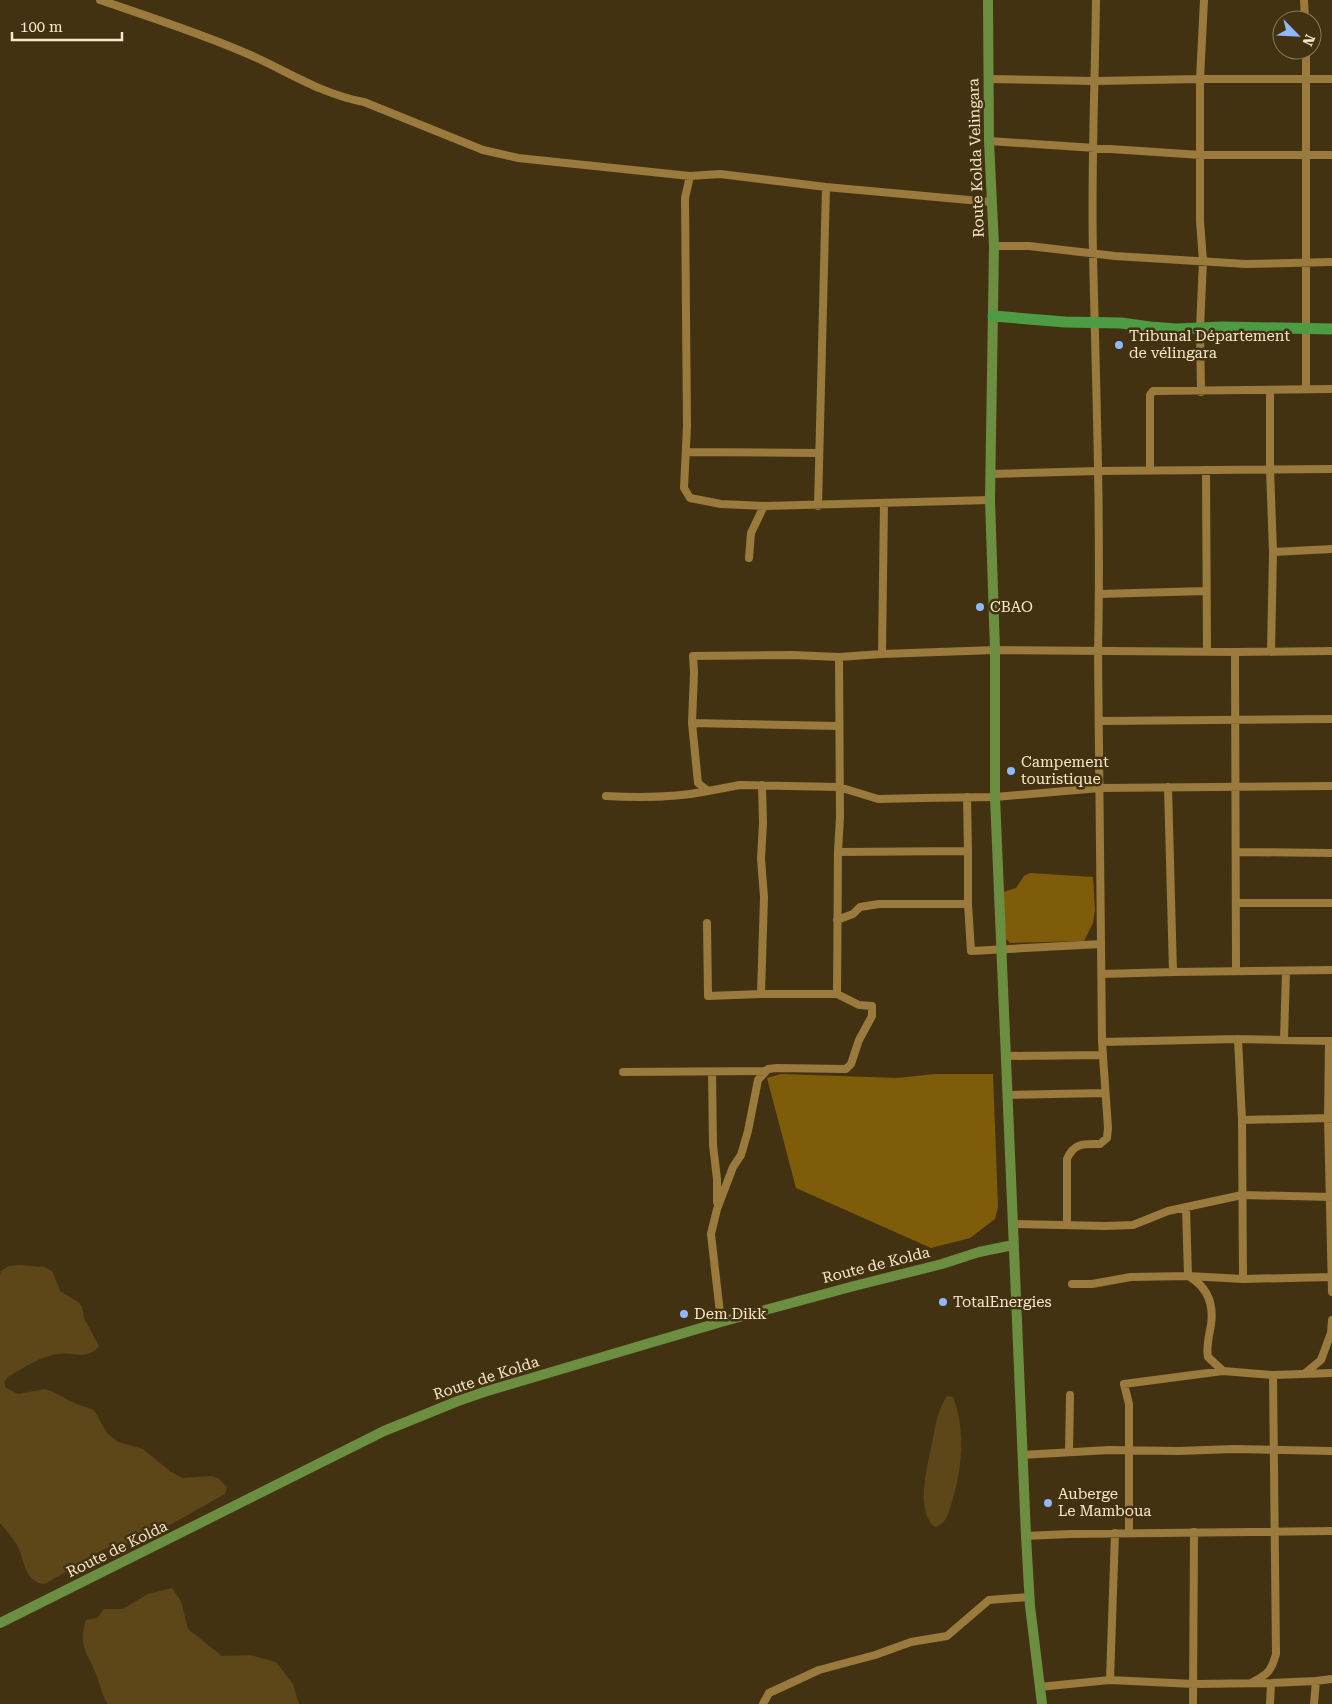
<svg xmlns="http://www.w3.org/2000/svg" width="1332" height="1704" viewBox="0 0 1332 1704" font-family="'Roboto Serif',serif">
<rect width="100%" height="100%" fill="#433211"/>
<!-- green -->
<path fill="#5d4617" d="M20,1265L45,1267L53,1272L60,1291L78,1302L82,1307L84,1318L99,1346C87,1361 74,1351 58,1354C41,1356 23,1368 8,1377L4,1382L6,1388L18,1394L45,1389L51,1391L74,1403L94,1410L107,1433L118,1442L143,1449L171,1472L183,1478L211,1476L218,1478L227,1487L225,1494L145,1539L104,1549L45,1584C24,1583 25,1560 17,1545C12,1537 6,1530 0,1523V1275L1,1271L9,1266Z
M947,1396L953,1397C966,1430 962,1469 952,1502C950,1508 948,1519 942,1523C940,1525 938,1526 935,1527C915,1512 927,1469 931,1448C935,1431 936,1412 947,1396Z
M172,1588L181,1601L188,1629L222,1656L250,1655L276,1662L293,1684L299,1704H108C102,1696 101,1688 98,1679C89,1654 77,1648 86,1620L97,1618L104,1609H123L148,1594Z"/>
<!-- forest -->
<path fill="#7f5c0a" d="M1030,873L1093,877L1095,910L1093,923L1084,941L1010,943L1005,938L1003,892L1016,888L1024,876Z
M781,1074L897,1078L935,1074H993L998,1207L995,1219L970,1238L931,1248L796,1188L767,1078Z"/>
<g fill="none" stroke-linecap="round" stroke-linejoin="round">
<!-- minor -->
<path stroke="#9a7a3d" stroke-width="8" d="M100,0C150,17 200,33 248,54C287,71 321,94 364,102L483,150L518,158L690,176L720,174L826,187L991,202
M1304,0L1305,20
M1306,50V388
M988,79L1095,81L1200,79H1332
M989,141L1201,155H1332
M690,176L685,198L687,426L684,488L690,498L721,504L764,506L990,500
M994,246H1029L1115,256L1246,264L1332,262
M1270,390V469L1273,552L1271,652
M1201,392L1200,328L1203,261L1200,221V79L1204,0
M686,452L818,453
M1150,470V395L1153,391L1332,389
M1206,470L1207,652
M991,474L1098,471L1332,469
M818,506L826,187
M1273,552L1332,549
M749,558L751,533L764,506
M1099,594L1206,591
M1235,652L1236,971
M882,654L884,503
M1100,721L1332,719
M692,723L694,673L693,656L792,655L839,657L882,654L995,650L1235,652L1332,651
M838,726L692,723L698,783L708,791L740,785L839,787L878,799L922,798L995,797L1100,788L1332,786
M1168,787L1173,972
M606,796C641,798 674,798 708,791
M967,797L968,851
M838,852L840,817L839,657
M1236,852L1332,853
M1236,903H1332
M837,920L853,914L860,907L879,904H968
M707,923L708,996L761,994H837L859,1005L872,1006V1016L859,1040L851,1064L846,1069L777,1068L768,1069L758,1080L748,1131L741,1155L733,1167L717,1209L711,1234L721,1322
M1102,974L1173,972L1332,970
M761,994L764,897L761,859L763,823L762,785
M837,994L838,852L968,851V904L971,951L1101,944
M1238,1039L1242,1120L1243,1279
M1284,1040L1286,971
M1329,1041L1328,1118L1332,1292
M1102,1042L1238,1039L1332,1041
M1005,1056L1103,1055
M623,1072L765,1071
M712,1072L713,1145L717,1179V1202
M1007,1095L1105,1093
M1242,1120L1332,1118
M1186,1207L1188,1276
M1012,1224L1105,1226L1133,1225L1168,1211L1242,1195L1332,1197
M1067,1224V1159C1074,1142 1085,1144 1100,1144L1107,1138L1108,1128L1102,1042L1098,652C1101,519 1096,387 1093,254C1091,169 1095,85 1096,0
M1190,1277C1208,1288 1214,1304 1211,1325C1209,1336 1206,1346 1208,1357L1223,1371
M1072,1284H1092L1131,1277L1188,1276L1243,1279L1332,1277
M1304,1374L1321,1360L1331,1333L1332,1320
M1069,1452L1070,1395
M1022,1455L1109,1450L1179,1451L1234,1449L1332,1451
M1129,1533V1404L1124,1384L1223,1371L1273,1375L1332,1373
M1026,1536L1070,1534L1332,1531
M1110,1680L1115,1533
M1251,1683C1268,1674 1271,1672 1276,1654L1273,1375
M1039,1687L1110,1680L1193,1684L1271,1683L1316,1681L1332,1679
M763,1704L769,1693L819,1670L875,1655L911,1642L947,1636L989,1600L1029,1597
M1193,1704L1194,1532
M1270,1704L1271,1683
M1314,1704L1316,1681"/>
<!-- major -->
<path stroke="#6c8e41" stroke-width="10" d="M988,0L989,141L994,246L990,500L995,650V797L1026,1536L1030,1606L1042,1704
M0,1623L384,1431L458,1401L484,1392L721,1322L854,1286L942,1264L979,1252L1013,1245"/>
<!-- highway -->
<path stroke="#4d9c44" stroke-width="11" d="M993,316L1065,322L1121,323L1150,327L1177,329L1222,327L1332,329"/>
</g>
<!-- markers -->
<g fill="#91b8fd" stroke="#433211" stroke-width="2">
<circle cx="1119" cy="345" r="5"/>
<circle cx="980" cy="607" r="5"/>
<circle cx="1011" cy="771" r="5"/>
<circle cx="943" cy="1302" r="5"/>
<circle cx="684" cy="1314" r="5"/>
<circle cx="1048" cy="1503" r="5"/>
</g>
<g text-anchor="middle" stroke-width="5" stroke-linejoin="round" paint-order="stroke">
<!-- street labels -->
<g font-size="15" fill="#f9e7c9" stroke="#433211">
<text transform="translate(976 158) rotate(-92)" y="5">Route Kolda Velingara</text>
<text transform="translate(876 1265) rotate(-14)" y="5">Route de Kolda</text>
<text transform="translate(486 1378) rotate(-18)" y="5">Route de Kolda</text>
<text transform="translate(117 1549) rotate(-26)" y="5">Route de Kolda</text>
</g>
<!-- poi labels -->
<g font-size="15" fill="#f9e7c9" stroke="#433211" text-anchor="start">
<text x="1129" y="341">Tribunal Département<tspan x="1129" dy="17">de vélingara</tspan></text>
<text x="990" y="612">CBAO</text>
<text x="1021" y="767">Campement<tspan x="1021" dy="17">touristique</tspan></text>
<text x="953" y="1307">TotalEnergies</text>
<text x="694" y="1319">Dem Dikk</text>
<text x="1058" y="1499">Auberge<tspan x="1058" dy="17">Le Mamboua</tspan></text>
</g>
</g>
<!-- north arrow -->
<g transform="translate(1297 35) rotate(114)"><circle r="24" fill="#433211" stroke="#8c7a5b"/>
<path d="M0-4L9 19L0 12L-9 19Z" fill="#91b8fd"/>
<text y="-8" font-size="14" font-weight="bold" text-anchor="middle" fill="#f9e7c9">N</text>
</g>
<!-- scale -->
<path d="M12 32v8h110v-8" fill="none" stroke="#f9e7c9" stroke-width="2.5"/>
<text x="20" y="32" font-size="15" fill="#f9e7c9" stroke="#433211" stroke-width="4" paint-order="stroke">100 m</text>
</svg>
